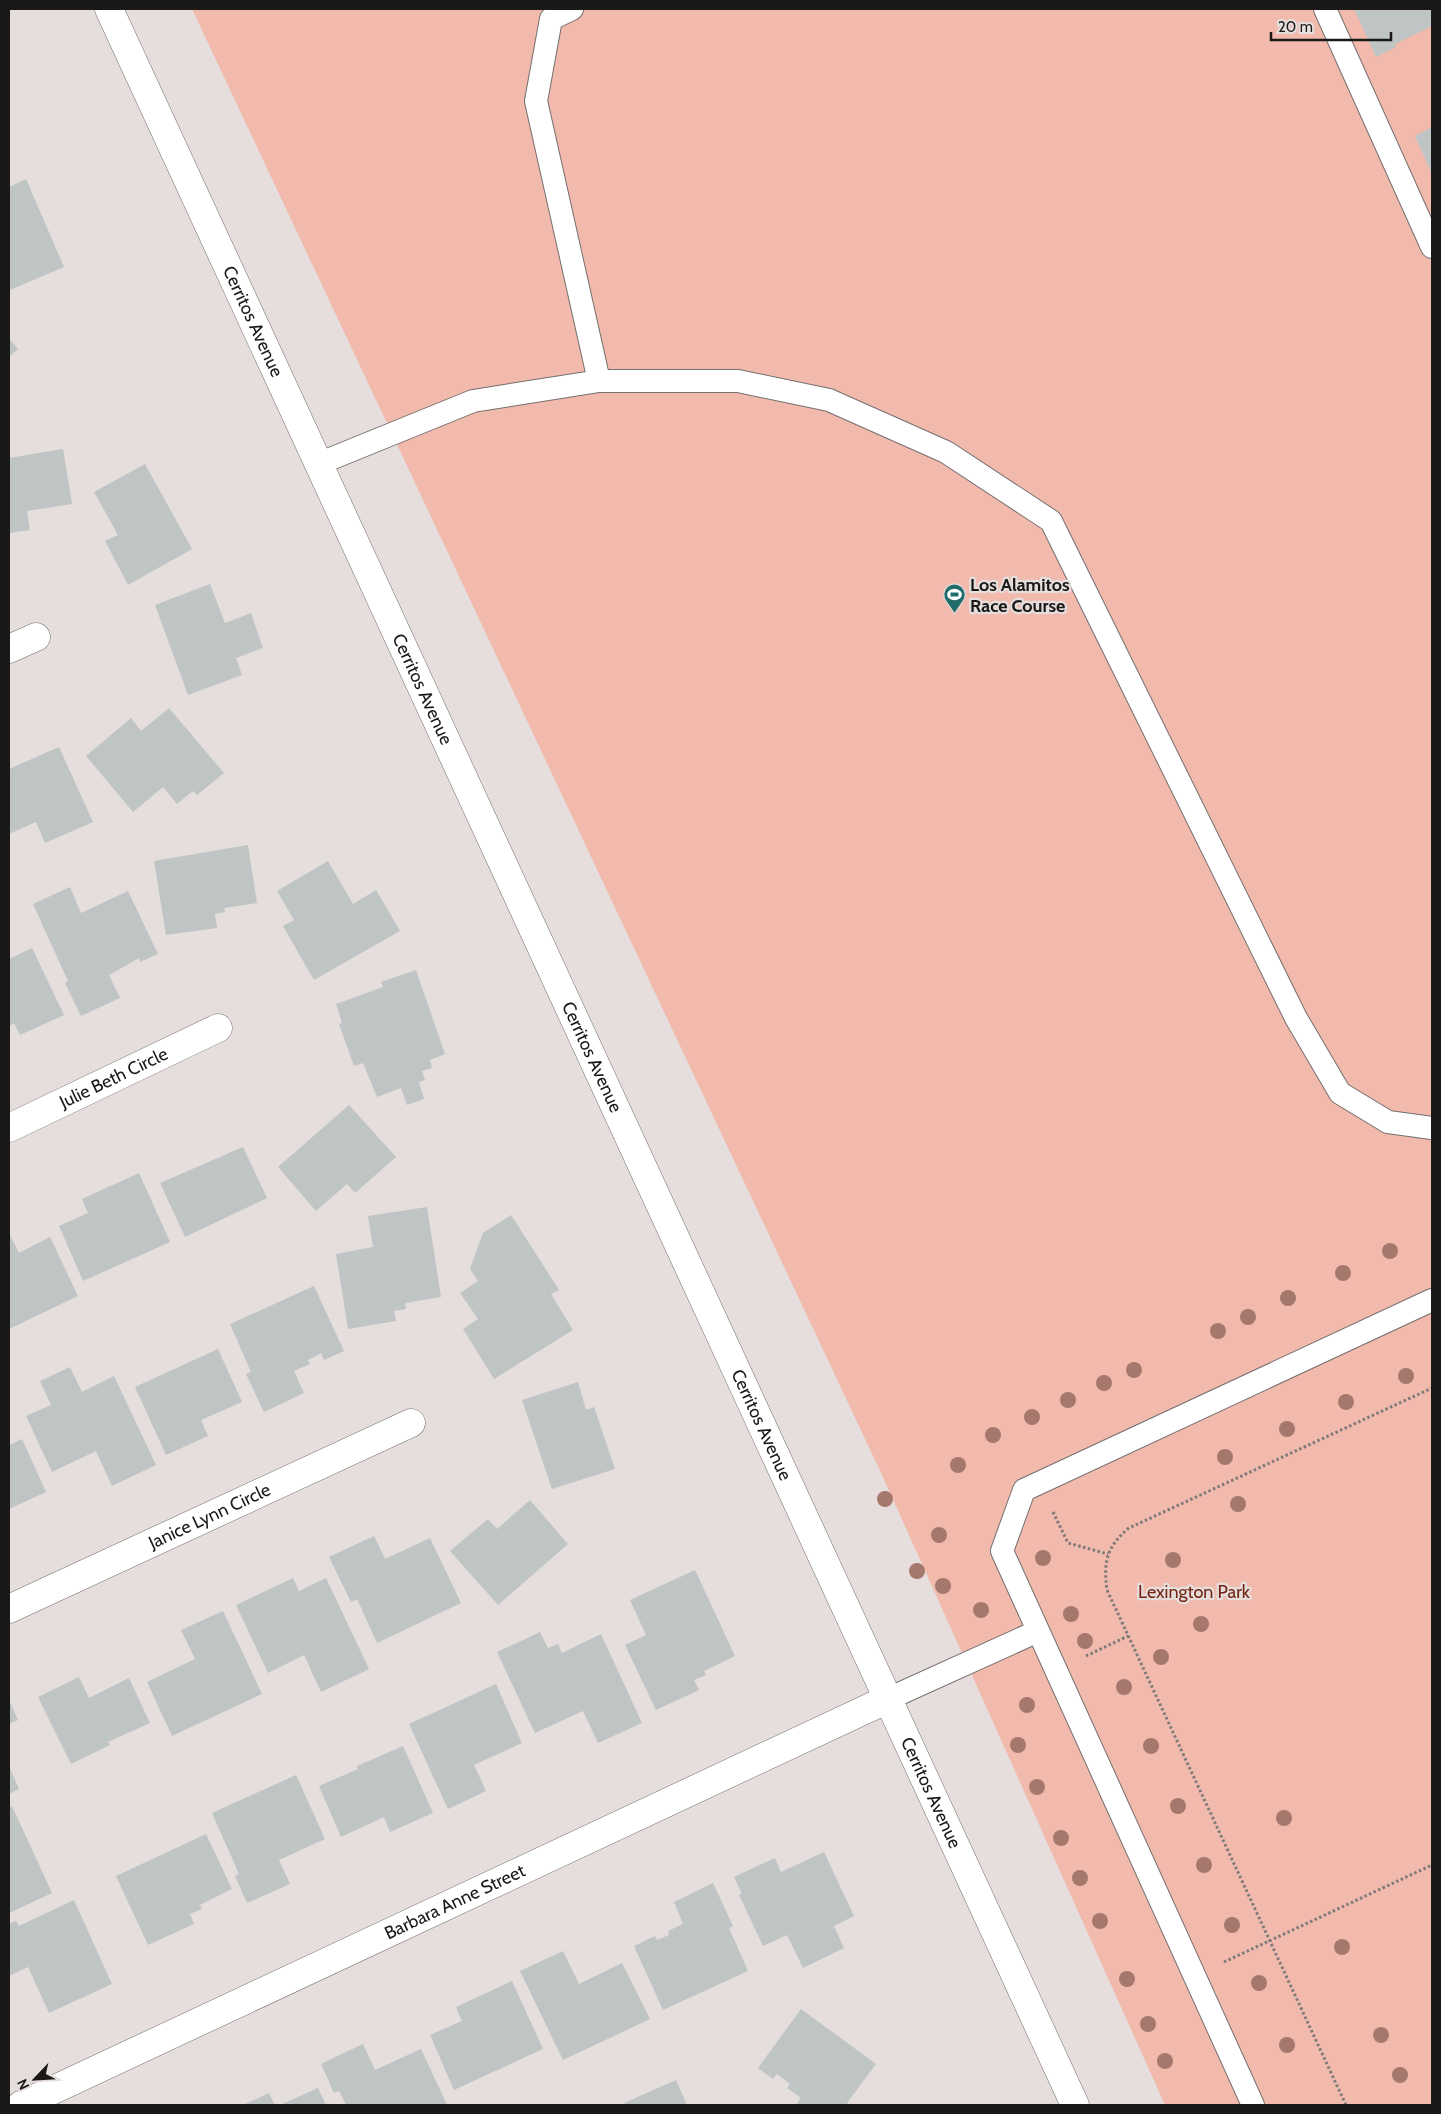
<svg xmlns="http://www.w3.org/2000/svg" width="1441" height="2114" viewBox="0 0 1441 2114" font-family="Cabin,sans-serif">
<rect width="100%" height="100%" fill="#e5dedd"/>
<!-- green -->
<path fill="#f1baad" d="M192,9H1432V2105H1165L882,1475Z"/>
<!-- building -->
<path fill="#bec5c4" d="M1354,9H1432V26L1395,44L1396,47L1376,57Z
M1432,127V174L1415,136Z
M26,179L64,267L10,290L9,187Z
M9,338L18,349L9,357Z
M63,449L72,504L27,511L30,530L9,533V458Z
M145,464L192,549L128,585L105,541L118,535L94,492Z
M210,584L225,623L251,613L263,648L236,658L242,675L188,695L155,605Z
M169,708L224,773L197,795L193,791L177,804L163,787L133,812L86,756L131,718L141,731Z
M59,747L93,822L45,843L36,822L9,834V769Z
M248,845L257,903L224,908L225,912L215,914L217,928L166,935L154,861Z
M328,861L353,904L376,890L400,931L314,980L283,926L294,920L277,891Z
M70,887L81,913L128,891L158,954L140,962L139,958L109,975L120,998L81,1016L65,983L68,981L33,904Z
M32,948L64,1015L20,1035L14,1023L9,1026V959Z
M416,970L445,1054L430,1060L432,1068L422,1071L425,1080L419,1082L424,1099L407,1105L401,1088L377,1097L363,1063L354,1066L339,1024L342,1023L336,1004L383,987L381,982Z
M349,1105L396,1157L355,1193L347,1184L316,1211L278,1167Z
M243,1147L267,1198L185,1237L160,1183Z
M139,1173L170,1242L83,1281L59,1226L88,1213L82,1199Z
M427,1207L441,1297L405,1303L406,1309L394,1311L396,1321L348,1329L336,1254L373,1247L368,1216Z
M511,1215L559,1290L551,1294L573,1330L494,1379L463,1329L478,1319L460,1293L478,1281L470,1269L483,1233Z
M9,1235H10L19,1253L50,1237L78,1296L9,1329Z
M314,1286L344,1351L324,1360L321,1353L308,1360L310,1364L294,1371L304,1393L264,1412L246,1374L251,1372L230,1324Z
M218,1349L242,1402L201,1420L208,1436L166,1455L135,1387Z
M70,1367L82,1392L114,1376L156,1465L112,1486L96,1451L52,1472L26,1416L51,1405L40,1381Z
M578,1382L586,1410L594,1407L615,1469L552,1489L522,1400Z
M22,1439L46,1492L9,1509V1445Z
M530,1500L568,1544L498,1605L450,1551L488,1519L497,1529Z
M374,1536L385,1559L430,1538L461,1603L377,1643L357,1599L351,1602L329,1557Z
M695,1570L735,1656L704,1671L706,1675L694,1680L699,1690L656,1710L625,1645L646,1635L630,1600Z
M293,1578L299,1591L326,1578L369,1669L321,1692L304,1655L268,1673L236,1605Z
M223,1611L262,1694L172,1736L147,1682L195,1659L181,1630Z
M540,1632L548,1648L558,1644L562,1653L601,1634L642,1723L598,1743L583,1711L535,1733L497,1652Z
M79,1677L89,1698L129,1678L150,1723L108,1742L110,1745L71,1764L38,1697Z
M496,1684L522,1743L474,1765L486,1791L448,1809L409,1724Z
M9,1700L18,1720L9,1724Z
M403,1746L433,1813L390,1832L384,1817L341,1837L319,1786L358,1769L357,1766Z
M9,1766L19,1789L9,1794Z
M296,1775L325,1839L279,1860L290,1884L247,1903L235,1876L239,1874L212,1813Z
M12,1806L52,1893L9,1913V1808Z
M206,1834L232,1889L200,1905L202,1909L190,1914L194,1924L148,1945L116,1876Z
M824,1852L854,1916L834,1926L844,1948L803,1968L787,1935L763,1946L739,1895L742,1894L734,1877L775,1858L781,1872Z
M713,1883L733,1926L729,1928L748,1971L663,2010L634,1946L655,1936L657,1940L669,1935L668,1931L683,1924L674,1902Z
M74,1900L112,1984L49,2013L28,1967L9,1976V1924L16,1921L19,1926Z
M563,1951L579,1984L622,1963L650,2019L563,2060L520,1971Z
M512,1981L543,2049L454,2090L430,2035L462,2021L456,2007Z
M801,2009L876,2064L847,2103L850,2105H796L801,2098L787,2088L790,2084L777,2074L773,2079L758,2068Z
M363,2044L375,2070L421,2049L447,2105H346L339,2091L334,2093L321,2064Z
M676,2080L687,2105H625L624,2103Z
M318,2088L326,2105H280Z
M269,2093L275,2105H243Z"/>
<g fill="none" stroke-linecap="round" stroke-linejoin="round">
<defs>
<path id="lane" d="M572,9L551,19L536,101L599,381
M1325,9L1432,247
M318,464L473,401L599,381H738L829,400L946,452L1051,521L1296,1018L1340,1093L1388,1122L1432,1128
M888,1699L1038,1631
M1253,2105L1002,1551L1024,1490L1432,1300"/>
<g id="street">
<path d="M9,649L36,637"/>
<path id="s1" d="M9,1128L218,1028"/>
<path id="s2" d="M9,1609L411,1423"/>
<path id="s3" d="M21,2105L888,1699"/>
</g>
<g id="secondary">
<path id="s4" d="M109,9L1075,2105"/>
</g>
</defs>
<!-- lane casing -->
<use href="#lane" stroke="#756f6e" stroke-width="24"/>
<!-- street casing -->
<use href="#street" stroke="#756f6e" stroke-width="29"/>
<!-- secondary casing -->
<use href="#secondary" stroke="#756f6e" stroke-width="29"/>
<!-- path -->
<path stroke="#7f7a7a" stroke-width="3" stroke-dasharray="2.5 2.5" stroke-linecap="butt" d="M1053,1512L1068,1543L1108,1554
M1086,1656L1128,1636
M1224,1962L1432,1865
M1346,2105L1107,1590C1103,1562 1107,1546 1129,1528L1432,1388"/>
<!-- lane -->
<use href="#lane" stroke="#fff" stroke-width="22"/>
<!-- street -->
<use href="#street" stroke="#fff" stroke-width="28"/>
<!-- secondary -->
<use href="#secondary" stroke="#fff" stroke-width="28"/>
</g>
<!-- trees -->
<g fill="#a6786d">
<circle cx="1390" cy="1251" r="8"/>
<circle cx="1343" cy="1273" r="8"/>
<circle cx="1288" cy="1298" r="8"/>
<circle cx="1248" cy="1317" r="8"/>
<circle cx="1218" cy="1331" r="8"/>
<circle cx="1134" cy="1370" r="8"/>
<circle cx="1406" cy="1376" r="8"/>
<circle cx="1104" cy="1383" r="8"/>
<circle cx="1068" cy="1400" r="8"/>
<circle cx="1346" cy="1402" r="8"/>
<circle cx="1032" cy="1417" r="8"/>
<circle cx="1287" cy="1429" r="8"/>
<circle cx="993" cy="1435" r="8"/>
<circle cx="1225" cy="1457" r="8"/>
<circle cx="958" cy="1465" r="8"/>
<circle cx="885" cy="1499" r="8"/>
<circle cx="1238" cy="1504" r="8"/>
<circle cx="939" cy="1535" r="8"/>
<circle cx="1043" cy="1558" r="8"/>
<circle cx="1173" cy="1560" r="8"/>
<circle cx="917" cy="1571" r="8"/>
<circle cx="943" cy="1586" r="8"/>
<circle cx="981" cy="1610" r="8"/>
<circle cx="1071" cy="1614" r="8"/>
<circle cx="1201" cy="1624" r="8"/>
<circle cx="1085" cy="1641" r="8"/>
<circle cx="1161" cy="1657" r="8"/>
<circle cx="1124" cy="1687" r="8"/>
<circle cx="1027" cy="1705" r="8"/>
<circle cx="1018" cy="1745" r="8"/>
<circle cx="1151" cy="1746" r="8"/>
<circle cx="1037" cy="1787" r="8"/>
<circle cx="1178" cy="1806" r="8"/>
<circle cx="1284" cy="1818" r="8"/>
<circle cx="1061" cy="1838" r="8"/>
<circle cx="1204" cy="1865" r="8"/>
<circle cx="1080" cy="1878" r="8"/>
<circle cx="1100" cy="1921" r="8"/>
<circle cx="1232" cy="1925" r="8"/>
<circle cx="1342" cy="1947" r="8"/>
<circle cx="1127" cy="1979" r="8"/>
<circle cx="1259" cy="1983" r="8"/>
<circle cx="1148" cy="2024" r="8"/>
<circle cx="1381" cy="2035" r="8"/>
<circle cx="1287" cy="2045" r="8"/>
<circle cx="1165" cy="2061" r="8"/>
<circle cx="1400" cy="2075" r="8"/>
</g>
<!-- icons -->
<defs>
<symbol id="stadium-pin" viewBox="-11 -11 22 30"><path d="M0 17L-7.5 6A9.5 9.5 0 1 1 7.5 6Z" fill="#226d6c" stroke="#e5dedd"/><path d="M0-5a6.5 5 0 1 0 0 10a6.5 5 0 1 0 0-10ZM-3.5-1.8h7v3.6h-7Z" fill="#fff"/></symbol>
</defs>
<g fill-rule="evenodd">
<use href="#stadium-pin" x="942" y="582" width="25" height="34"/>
</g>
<g text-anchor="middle" stroke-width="4.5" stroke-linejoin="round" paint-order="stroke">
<!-- street labels -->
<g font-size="18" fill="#1b1818" stroke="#e5dedd">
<text dy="6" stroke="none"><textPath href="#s4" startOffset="344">Cerritos Avenue</textPath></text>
<text dy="6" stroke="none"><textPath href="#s4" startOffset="749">Cerritos Avenue</textPath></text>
<text dy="6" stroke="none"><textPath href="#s4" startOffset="1154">Cerritos Avenue</textPath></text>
<text dy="6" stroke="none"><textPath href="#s1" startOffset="116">Julie Beth Circle</textPath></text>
<text dy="6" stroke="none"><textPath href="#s4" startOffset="1559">Cerritos Avenue</textPath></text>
<text dy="6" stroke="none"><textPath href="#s2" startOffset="221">Janice Lynn Circle</textPath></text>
<text dy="6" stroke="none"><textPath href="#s4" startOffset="1964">Cerritos Avenue</textPath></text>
<text dy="6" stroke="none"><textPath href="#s3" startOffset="479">Barbara Anne Street</textPath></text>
</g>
<!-- poi labels -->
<g font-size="18" font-weight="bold" fill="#1b1818" stroke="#e5dedd" text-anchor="start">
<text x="970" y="591">Los Alamitos<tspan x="970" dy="21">Race Course</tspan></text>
</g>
<!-- park labels -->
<g font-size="18" fill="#732412" stroke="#e5dedd">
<text x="1194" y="1598">Lexington Park</text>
</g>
</g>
<!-- border -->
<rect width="1441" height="2114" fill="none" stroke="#1b1818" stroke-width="20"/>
<!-- north arrow -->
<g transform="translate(35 2079) rotate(245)" stroke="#e5dedd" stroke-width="4" paint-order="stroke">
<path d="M0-4L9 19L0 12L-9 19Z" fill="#1b1818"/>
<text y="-8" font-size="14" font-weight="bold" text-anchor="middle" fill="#1b1818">N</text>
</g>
<!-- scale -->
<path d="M1271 32v8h120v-8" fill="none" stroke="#1b1818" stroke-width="2.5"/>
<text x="1278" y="32" font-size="15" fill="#1b1818" stroke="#e5dedd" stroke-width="4" paint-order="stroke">20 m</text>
</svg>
